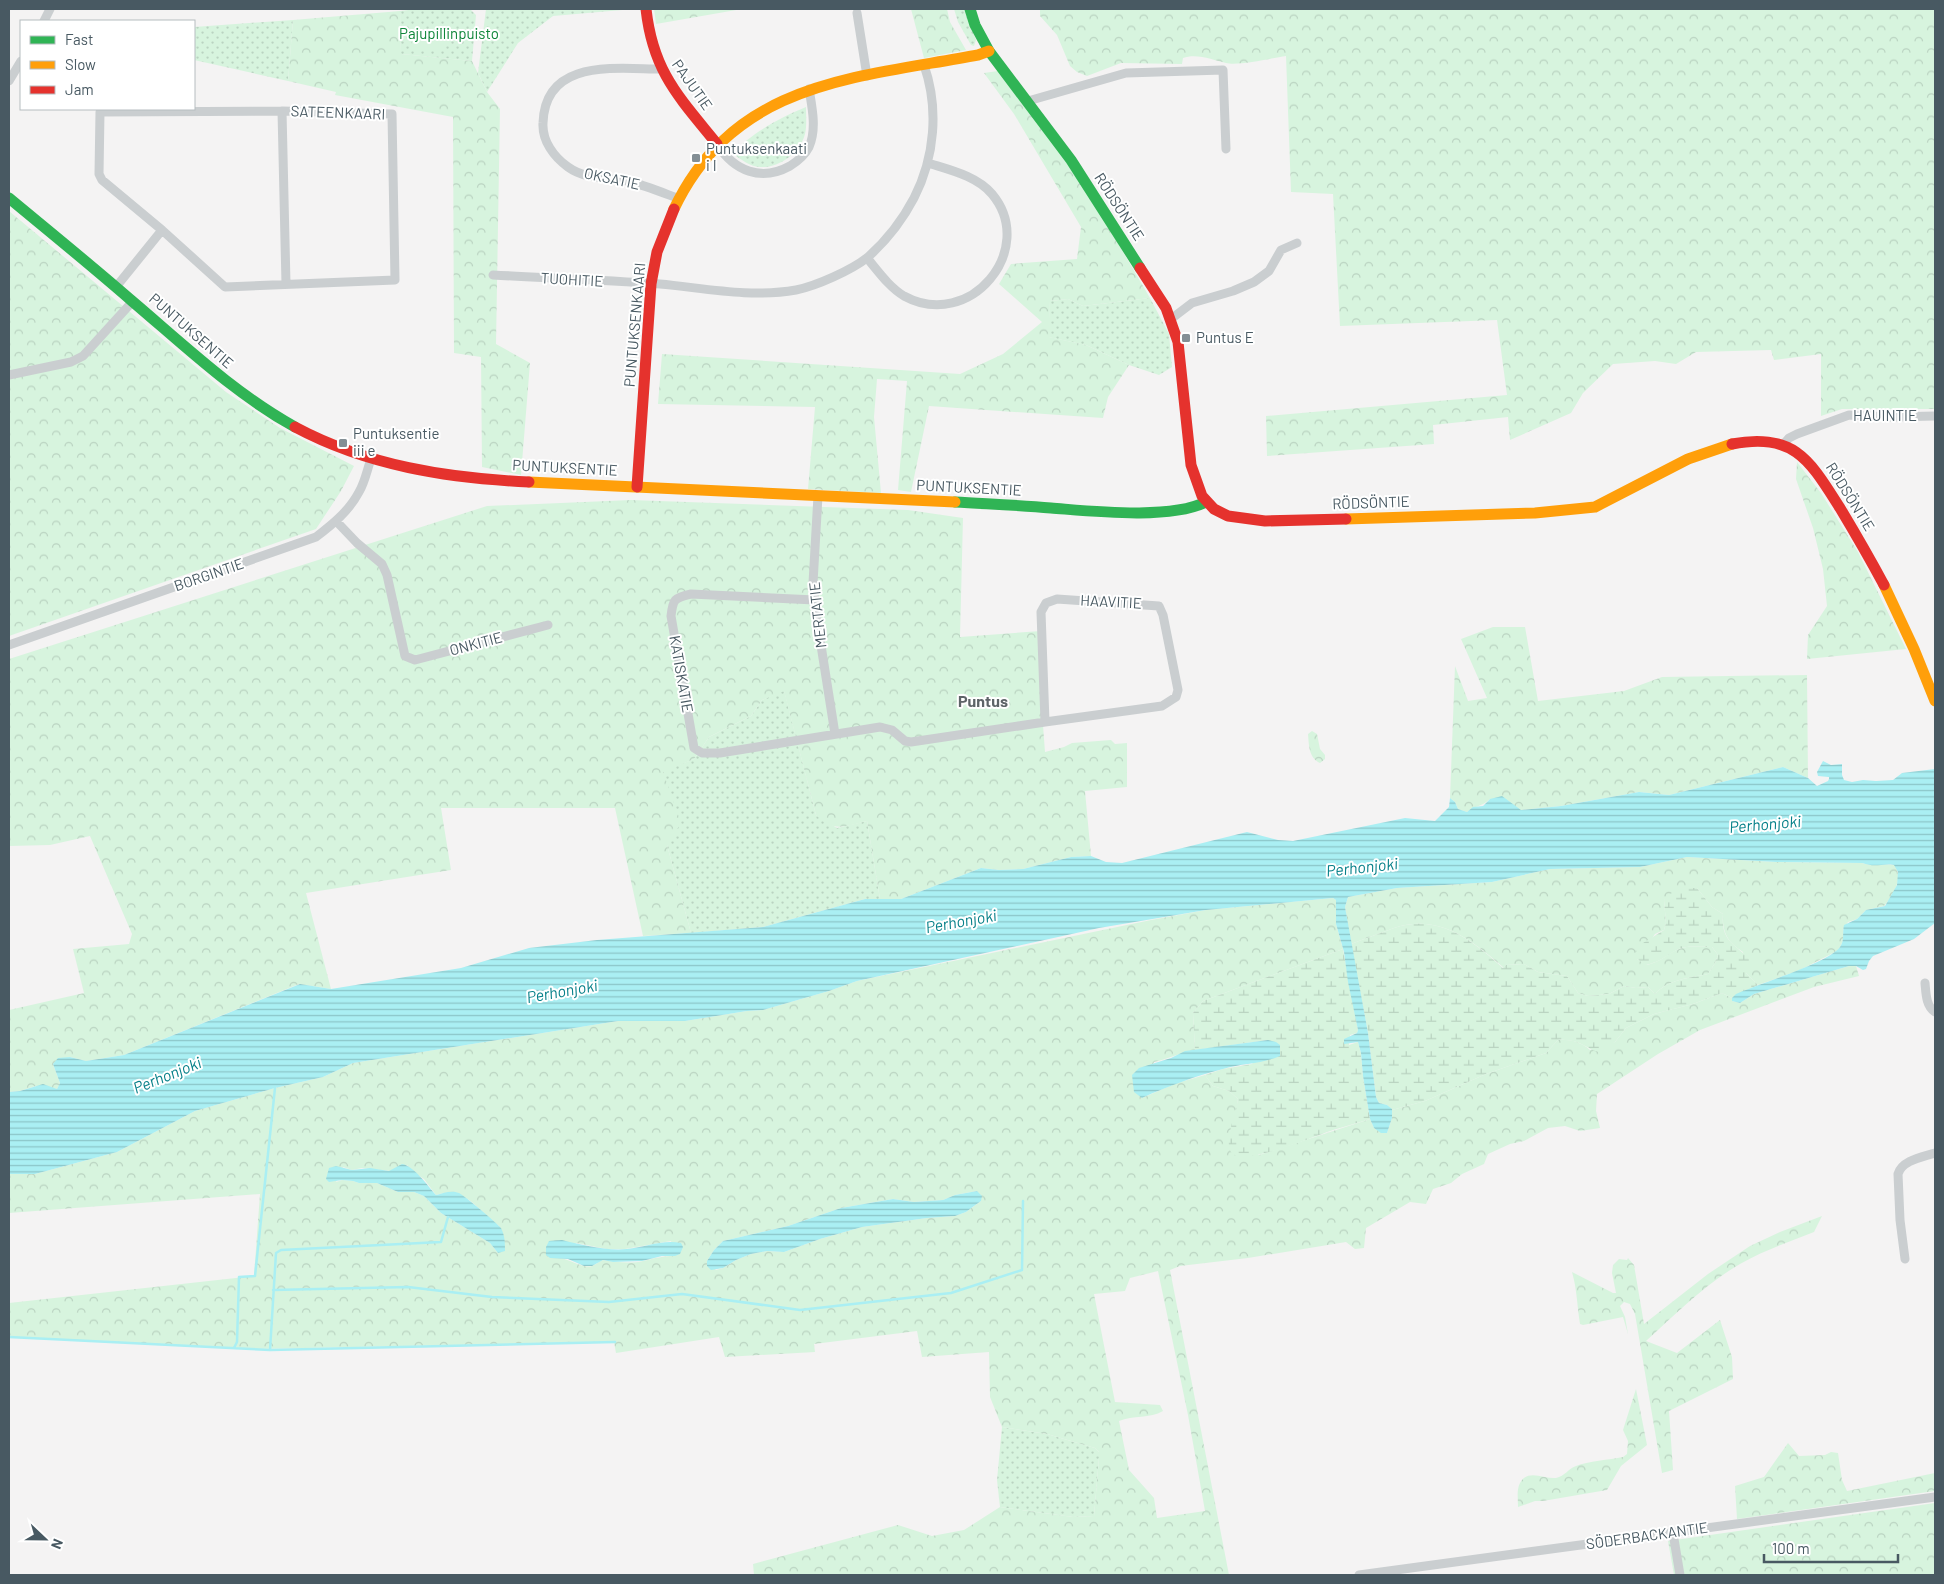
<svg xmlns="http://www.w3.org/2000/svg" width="1944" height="1584" viewBox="0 0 1944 1584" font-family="Barlow,sans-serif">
<defs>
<pattern id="grass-dots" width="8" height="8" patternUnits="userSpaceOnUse" patternTransform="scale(1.25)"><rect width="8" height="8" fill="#d7f4de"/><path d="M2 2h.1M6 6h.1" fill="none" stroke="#bad3c1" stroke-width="1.8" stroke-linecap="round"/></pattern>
<pattern id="forest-crowns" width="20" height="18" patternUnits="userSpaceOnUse" patternTransform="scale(1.25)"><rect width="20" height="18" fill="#d7f4de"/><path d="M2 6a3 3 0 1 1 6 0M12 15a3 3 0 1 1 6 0" fill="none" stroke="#bad3c1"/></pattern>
<pattern id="wetland-marsh" width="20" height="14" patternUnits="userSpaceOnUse" patternTransform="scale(1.25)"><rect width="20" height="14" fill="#d7f4de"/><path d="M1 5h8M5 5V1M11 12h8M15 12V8" fill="none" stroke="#bad3c1"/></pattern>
<pattern id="water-rules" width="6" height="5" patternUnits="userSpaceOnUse" patternTransform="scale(1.25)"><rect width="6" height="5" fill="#aaeff3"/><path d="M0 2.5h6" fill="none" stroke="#8cc5c8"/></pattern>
</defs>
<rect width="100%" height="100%" fill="#f4f3f3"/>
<!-- grass -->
<path fill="url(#grass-dots)" d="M417,9H470L476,15L472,61L401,54L400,11Z
M486,9H634L553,16L518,43L487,92L478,73Z
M954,9H965L976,40L974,46L971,45L958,22Z
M293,20L288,81L194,60V27Z
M806,107C806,115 807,126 805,134C800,153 779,168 761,167C750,167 741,159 733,154C750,133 782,117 806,107Z
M1150,298L1169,334L1172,367L1159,375L1129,365L1086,345L1048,337L1050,301L1068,299L1083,306Z
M784,690L816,815L837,828L867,821L880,899H865L763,927L691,933L667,845L663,771L694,759L709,737L751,716L762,700Z
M1002,1427L1047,1434L1095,1448L1099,1452V1458L1094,1516L1073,1517L1000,1507L997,1480Z"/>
<!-- forest -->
<path fill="url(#forest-crowns)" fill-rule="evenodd" d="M654,9H742L656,24Z
M911,9H947L950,22L966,50L924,58Z
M1040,9H1935V409H1842L1821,416V354L1774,360L1771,350L1696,352L1676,364L1655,361L1613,364L1583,393L1571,413L1510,440L1508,417L1433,425L1434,444L1267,456L1266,416L1507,395L1497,320L1340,326L1333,194L1291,192L1286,56C1272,58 1239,66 1226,63C1213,60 1197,53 1183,58L1182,64L1121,63L1087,76L1077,72L1070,66L1057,35L1040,16Z
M400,11L401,54L472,61L487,92L500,109L496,344L530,363L521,475L482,467L481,357L454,353L453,117L335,95L336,92L288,81L293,20Z
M998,71L1060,152L1102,216L1150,298L1083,306L1068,299L1050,301L1049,337L1086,345L1129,365L1108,397L1103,418L929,406L911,492L898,490L907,381L877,379L874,417L881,493L808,489L815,407L658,404L662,354L960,374L1003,354L1042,322L999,284L1011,264L1077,259L1081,227L1014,114L984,73Z
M9,211L226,392L280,428L354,466L341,491L316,529L9,636Z
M1797,462L1821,493L1858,552L1906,649L1807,659L1808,635L1827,606L1823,569L1813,528L1796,479Z
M631,500L908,510L963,518L960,637L1041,631L1042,660L1039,672L1045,752L1064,747L1072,743L1111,740L1115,744L1127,743V787L1085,791L1091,856L1071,857L1023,869L999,870L981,868L901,899H880L867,821C846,826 833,833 816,815L784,691L762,700L751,716L709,737L694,759L663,772L681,823L667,845L691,933L643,936L615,808H441L451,870L306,893L331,989L299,984L124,1055L86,1061L70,1057L53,1064L60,1083L57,1089L36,1086L20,1091L9,1092V1010L84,993L73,949L129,944L132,934L90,836L50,845L9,846V659L487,506Z
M1493,627H1525L1538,701L1624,691L1662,677L1807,675L1808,778L1783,767L1669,795L1639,792L1561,806L1521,810L1490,799C1482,807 1475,805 1467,812L1458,809L1455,802L1450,798L1455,666L1468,701L1487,698L1461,639Z
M1312,731L1317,734L1320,749L1325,755V759L1320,763C1309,758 1309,746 1308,734Z
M1687,857L1776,862L1862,863C1875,867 1882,863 1895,865C1903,879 1894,894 1884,906L1866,910L1857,919L1848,922L1843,929C1844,938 1843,944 1837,951L1800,970L1758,985L1746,973L1743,952C1727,942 1722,932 1723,914L1712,907L1697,888L1664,900L1666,923L1664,930L1655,934L1637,959L1647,965C1663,961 1666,954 1679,949C1689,945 1701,947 1712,947L1718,955L1715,963L1708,974C1689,978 1669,979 1655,994L1648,987L1636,988L1624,986L1609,994L1588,996L1578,993L1567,976L1538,972L1524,964L1506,965L1504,968C1472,940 1439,913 1394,928C1380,933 1365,939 1351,944L1345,907L1348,897L1397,888L1492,882L1550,869L1640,867Z
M1333,898L1336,900V924L1343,949L1203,1001L1193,1013L1195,1050C1181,1052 1168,1059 1154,1062L1142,1098L1177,1083L1205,1075L1213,1086L1229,1091L1238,1099L1236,1112L1230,1133L1259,1155L1370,1119L1374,1128L1387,1133L1392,1118V1110L1425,1101L1486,1074L1546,1053L1558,1040C1569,1039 1582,1042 1590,1050L1615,1042L1626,1028L1654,1014L1693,1004L1722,993L1732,998V1001L1740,1003L1754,994L1849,966H1856L1859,976L1814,987L1700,1030L1658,1054L1597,1094L1596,1111L1600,1128L1580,1131L1565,1126L1548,1128L1524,1141L1510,1144L1488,1154L1484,1164L1462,1174L1451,1183L1433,1189L1426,1204L1410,1202L1366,1228L1364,1248L1355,1249L1346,1242L1248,1258L1180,1266L1170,1270L1229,1575H754L753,1564L898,1525L932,1536L964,1530L1000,1507L1073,1517L1094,1516L1099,1458V1452L1095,1448L1047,1434L1002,1427L990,1397L989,1352L922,1357L917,1331L814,1344L815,1352L725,1357L719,1337L616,1353L614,1342L251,1349L9,1337V1303L254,1276L260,1194L9,1213V1174H35L117,1152L195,1111L275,1088L323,1077L353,1063L618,1021H685L747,1011L763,1010L829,991L857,981L1151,920L1206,910ZM407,1165L413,1172L424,1179L436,1195C466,1186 477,1210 499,1226L498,1253L490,1243L441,1213L424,1196L414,1192H398L377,1183H359L353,1181L342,1180L336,1182L343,1167L352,1170L362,1168L390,1171ZM977,1191L981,1201L966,1212L955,1216L927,1218L862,1227L820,1239L784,1252L767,1251L751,1254L736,1260L723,1268L716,1270L707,1261L714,1250L723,1241L788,1226L841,1208L893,1199L914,1202L943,1200L955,1195ZM671,1241L675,1256C663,1256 655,1258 643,1261C631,1264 615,1262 603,1260C600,1261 595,1265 592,1266C583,1269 569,1259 560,1258L576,1243L607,1249H625ZM1158,1271L1188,1415L1205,1511L1157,1518L1154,1498L1129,1470L1119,1421C1133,1415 1150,1419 1163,1411L1160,1405L1115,1402L1094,1294L1125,1291L1130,1278Z
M1822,1216L1814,1232C1789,1242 1764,1250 1740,1264C1705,1284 1676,1314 1646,1341L1677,1353L1720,1320L1732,1357L1733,1379L1669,1411L1673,1470L1662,1473L1635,1314L1630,1304L1624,1302L1620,1306L1625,1317L1628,1334L1623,1317L1583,1325L1580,1324C1577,1306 1577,1289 1572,1272L1613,1293H1616L1612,1273L1613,1265L1619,1259L1627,1260L1628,1258L1634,1265L1644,1324L1708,1274L1750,1246L1780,1232Z
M1636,1389L1647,1445L1621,1466L1607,1490L1543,1501H1535L1518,1507C1518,1498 1516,1487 1522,1480C1530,1470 1545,1479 1556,1478C1565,1476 1568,1469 1576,1466C1588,1461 1609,1460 1623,1457L1627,1454L1628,1441L1623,1430Z
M1788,1443L1799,1456L1825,1455L1831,1452L1838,1453L1842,1480L1847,1491L1935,1473V1491L1737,1519L1735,1486L1764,1477Z
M1935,1503V1575H1674L1668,1541Z"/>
<!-- wetland -->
<path fill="url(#wetland-marsh)" d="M1684,888H1697L1712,907L1723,914C1721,942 1734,942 1750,960L1746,973L1758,985L1732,998L1722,993L1693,1004L1654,1014L1626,1028L1615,1042L1600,1052C1593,1051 1591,1049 1585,1046C1577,1041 1567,1039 1558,1040L1546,1053L1486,1074L1425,1101L1392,1110L1387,1105L1379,1103L1376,1097L1368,1033L1351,944C1365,939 1380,933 1394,928C1439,913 1472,940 1503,968L1506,965L1524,964L1538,972L1567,976L1578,993L1588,996L1609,994L1624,986L1636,988L1648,987L1655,994C1669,979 1689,978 1708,974L1715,963L1718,955L1712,947C1701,947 1689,945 1679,949C1666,955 1663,961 1646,965L1637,959L1635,948L1664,930L1666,923L1664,900L1674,891Z
M1343,949L1358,1030L1357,1033L1350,1035L1349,1045L1358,1042L1361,1053L1363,1076L1370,1119C1358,1123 1346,1126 1333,1130C1317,1135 1241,1168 1231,1152C1224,1142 1236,1112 1238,1099L1229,1091L1213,1086L1205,1075L1223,1069L1252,1064L1268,1040L1195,1050L1193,1013L1203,1001Z"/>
<!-- garden -->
<path fill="#d7f4de" d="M412,35H444V49H412Z"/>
<!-- water -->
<path fill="url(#water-rules)" d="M1823,761L1831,765L1842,764V775L1844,780L1852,782L1863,780L1876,781L1893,780L1902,773L1935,769V923L1914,939L1873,956L1869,961L1866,969L1863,970L1856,966H1849L1754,994L1740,1003L1732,1001V998L1736,994C1756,985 1830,962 1840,947C1845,940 1842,933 1844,925L1857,919L1866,910L1885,906L1897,885L1898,872L1894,865C1882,863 1876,868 1862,863L1776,862L1687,857L1640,867L1550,869L1492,882L1397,888L1348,897L1345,907L1368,1033L1376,1097L1379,1103L1387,1105L1392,1109V1118L1387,1133H1381L1374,1128L1370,1119L1363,1076L1361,1053L1358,1042L1344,1044V1039L1357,1033L1358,1030L1348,982L1344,952L1336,924V900L1333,898L1206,910L1099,928L857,981L829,991L763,1010L747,1011L685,1021H618L353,1063L323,1077L275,1088L195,1111L117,1152L35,1174H9V1092L20,1091L43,1084L57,1089L60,1083L53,1064L58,1058L70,1057L86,1061L124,1055L300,984L331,989L461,968L529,948L597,940L763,927L865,899H901L981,868L999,870L1023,869L1071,857L1091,856L1106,862L1122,863L1247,832L1278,840L1293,841L1405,818L1435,821L1449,807L1450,798L1455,802L1458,809L1467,812L1473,807L1483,806L1490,799L1502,796L1521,810L1561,806L1639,792L1669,795L1783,767L1808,778L1817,786L1828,781L1829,779V777L1818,776L1817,772Z
M1268,1040L1276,1042L1280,1045V1056C1262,1064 1243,1063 1223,1069C1196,1076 1168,1086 1142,1098L1134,1092L1132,1075L1139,1068L1171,1058L1185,1051Z
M402,1164C414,1166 428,1186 436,1195C444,1193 451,1190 459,1193C464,1195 498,1224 501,1228C505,1236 505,1243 505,1251L498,1253L490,1243L441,1213L424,1196L414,1192H398L377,1183H359L353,1181L342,1180L329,1182L326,1179L329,1168L336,1166L352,1170L370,1168L389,1171Z
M977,1191L982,1196L981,1201L974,1206L966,1212L955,1216L927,1218L862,1227L820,1239L784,1252L767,1251L751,1254L736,1260L723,1268L711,1270L707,1266V1261L714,1250L723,1241L788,1226L841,1208L893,1199L914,1202L943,1200L955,1195Z
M562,1240C582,1245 606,1251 627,1249C645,1247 663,1239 681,1243L683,1247L680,1254L675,1256H662L642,1261L613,1262L603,1260L592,1266H584L568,1259L550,1258L546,1255V1247L549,1241Z"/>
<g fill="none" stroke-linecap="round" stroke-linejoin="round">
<!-- stream -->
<path stroke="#aaeff3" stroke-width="2.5" d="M273,1290L408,1287L492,1297L609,1302L682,1294L800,1310L951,1293L1022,1270L1023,1201
M9,1337L270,1350L615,1342
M234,1348L237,1342L239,1277L255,1276L275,1088
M270,1350L276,1253L281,1250L441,1242L448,1217"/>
<!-- street -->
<path stroke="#caced0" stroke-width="9" d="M857,13L867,76
M44,21L50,9
M661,69C616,69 545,58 543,123C542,141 554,157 568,167C586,180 607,177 627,181C644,185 661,192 677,198
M9,81L21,61
M1028,101L1126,73L1223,70L1226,149
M282,111L286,284
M717,144C734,171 761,182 790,166C798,161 805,155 809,147C817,129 812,107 809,89
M867,258C878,271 889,287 904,296C970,332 1038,249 992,194C977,176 950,170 928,163
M493,275C549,278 604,280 660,284C704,288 751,298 796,290C816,286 852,270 868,257C886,241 903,219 914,198C935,157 939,108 924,65
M116,287L162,230L225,287L395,280L392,114L282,111L100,112L99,174L102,180L162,230
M1171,319L1192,303L1233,291L1254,282L1269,271L1281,250L1297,243
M9,375L71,362L83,356L133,301
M1783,445L1789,438L1797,434L1849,415L1891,417L1935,416
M818,496L813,583L817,620L835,734
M337,522L357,543L382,564L387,575L405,656L415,660L548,625
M1057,599L1159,606L1163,615L1178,690L1176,697L1162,706L1045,722L1041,612L1046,603Z
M815,600L691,594C674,598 673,599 671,616L694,748L702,753H720L880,727L892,730L905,741L911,742L1045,722
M9,645L316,537C333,524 349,511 359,492C365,482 367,470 371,459
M1925,983C1926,994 1926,1006 1935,1012
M1905,1259L1900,1220L1898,1174C1902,1160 1923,1157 1935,1153
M1673,1533L1680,1575
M1359,1575L1935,1497"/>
<!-- fast -->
<path stroke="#30b455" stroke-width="11" d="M970,9L975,25L989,51L1071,160L1140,268
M9,198C50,232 92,266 132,301C185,346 234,393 295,427
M955,502C987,504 1019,505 1051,508C1091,511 1170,520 1206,502"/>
<!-- slow -->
<path stroke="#ff9f0a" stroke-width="11" d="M674,209C735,81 856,78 978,55L989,51
M529,482L955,502
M1346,519L1535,513L1595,507L1688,459L1732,444
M1884,585L1914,649L1935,701"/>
<!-- jam -->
<path stroke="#e5322d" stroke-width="11" d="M646,9C653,72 679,97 717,144
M1140,268L1166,308L1178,342L1191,465L1202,496L1214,509L1228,516L1265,521L1346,519
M295,427C368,466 447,478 529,482
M1732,444C1795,432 1810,461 1840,508C1855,533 1870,559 1884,585
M637,487L651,284L657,252L674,209"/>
</g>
<!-- markers -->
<g fill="#848f95" stroke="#fff" stroke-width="2">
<rect x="691" y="153" width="10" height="10" rx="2.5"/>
<rect x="1181" y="333" width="10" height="10" rx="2.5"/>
<rect x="338" y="438" width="10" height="10" rx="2.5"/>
</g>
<g text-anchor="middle" stroke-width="4" stroke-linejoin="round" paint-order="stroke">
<!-- park labels -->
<g font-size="15" fill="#10863a" stroke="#fff">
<text x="449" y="39">Pajupillinpuisto</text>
</g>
<!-- street labels -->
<g font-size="15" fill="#485962" stroke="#fff">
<text transform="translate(692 85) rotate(55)" y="5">PAJUTIE</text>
<text transform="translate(338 113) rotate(2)" y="5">SATEENKAARI</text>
<text transform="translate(612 179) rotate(12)" y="5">OKSATIE</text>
<text transform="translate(1119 207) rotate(57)" y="5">RÖDSÖNTIE</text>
<text transform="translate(572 280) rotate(3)" y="5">TUOHITIE</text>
<text transform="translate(635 325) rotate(-85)" y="5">PUNTUKSENKAARI</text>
<text transform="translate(191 331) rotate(41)" y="5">PUNTUKSENTIE</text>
<text x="1885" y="421">HAUINTIE</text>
<text transform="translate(565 468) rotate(3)" y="5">PUNTUKSENTIE</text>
<text transform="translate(969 488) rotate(3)" y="5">PUNTUKSENTIE</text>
<text transform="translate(1850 497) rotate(58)" y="5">RÖDSÖNTIE</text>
<text transform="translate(1371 503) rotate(-2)" y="5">RÖDSÖNTIE</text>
<text transform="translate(209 575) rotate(-19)" y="5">BORGINTIE</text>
<text transform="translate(1111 602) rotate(3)" y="5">HAAVITIE</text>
<text transform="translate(818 615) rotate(-96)" y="5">MERTATIE</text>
<text transform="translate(476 644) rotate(-15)" y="5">ONKITIE</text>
<text transform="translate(681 674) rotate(80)" y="5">KATISKATIE</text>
<text transform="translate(1647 1536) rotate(-8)" y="5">SÖDERBACKANTIE</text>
</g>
<!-- poi labels -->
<g font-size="15" fill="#485962" stroke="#fff" text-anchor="start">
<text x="706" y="154">Puntuksenkaati<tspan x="706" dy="17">i I</tspan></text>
<text x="1196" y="343">Puntus E</text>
<text x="353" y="439">Puntuksentie<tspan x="353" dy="17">iii e</tspan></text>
</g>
<!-- neighbourhood labels -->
<g font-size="16" font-weight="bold" fill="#5e6468" stroke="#fff">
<text x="983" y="707">Puntus</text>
</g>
<!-- water labels -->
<g font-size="16" font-style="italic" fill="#068089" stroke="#fff">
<text transform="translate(1765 824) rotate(-5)" y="6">Perhonjoki</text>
<text transform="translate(1362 867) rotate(-6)" y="6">Perhonjoki</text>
<text transform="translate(961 921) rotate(-10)" y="6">Perhonjoki</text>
<text transform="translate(562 991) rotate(-10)" y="6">Perhonjoki</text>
<text transform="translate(167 1075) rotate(-22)" y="6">Perhonjoki</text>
</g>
</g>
<!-- border -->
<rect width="1944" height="1584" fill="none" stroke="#485962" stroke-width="20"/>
<!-- legend -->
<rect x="20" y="20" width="175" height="90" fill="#ffffff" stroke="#b6bdc0"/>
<rect x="30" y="36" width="25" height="8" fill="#30b455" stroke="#b6bdc0"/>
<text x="65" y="45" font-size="15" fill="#485962">Fast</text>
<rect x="30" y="61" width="25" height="8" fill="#ff9f0a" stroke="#b6bdc0"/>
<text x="65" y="70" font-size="15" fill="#485962">Slow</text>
<rect x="30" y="86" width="25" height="8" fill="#e5322d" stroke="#b6bdc0"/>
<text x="65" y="95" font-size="15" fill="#485962">Jam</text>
<!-- north arrow -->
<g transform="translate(45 1539) rotate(112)" stroke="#ffffff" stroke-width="4" paint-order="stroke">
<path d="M0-4L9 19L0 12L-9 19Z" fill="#485962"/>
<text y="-8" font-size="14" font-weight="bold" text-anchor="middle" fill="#485962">N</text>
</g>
<!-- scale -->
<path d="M1764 1554v8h134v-8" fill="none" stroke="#485962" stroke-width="2.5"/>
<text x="1772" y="1554" font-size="15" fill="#485962" stroke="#ffffff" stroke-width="4" paint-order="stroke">100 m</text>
</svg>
